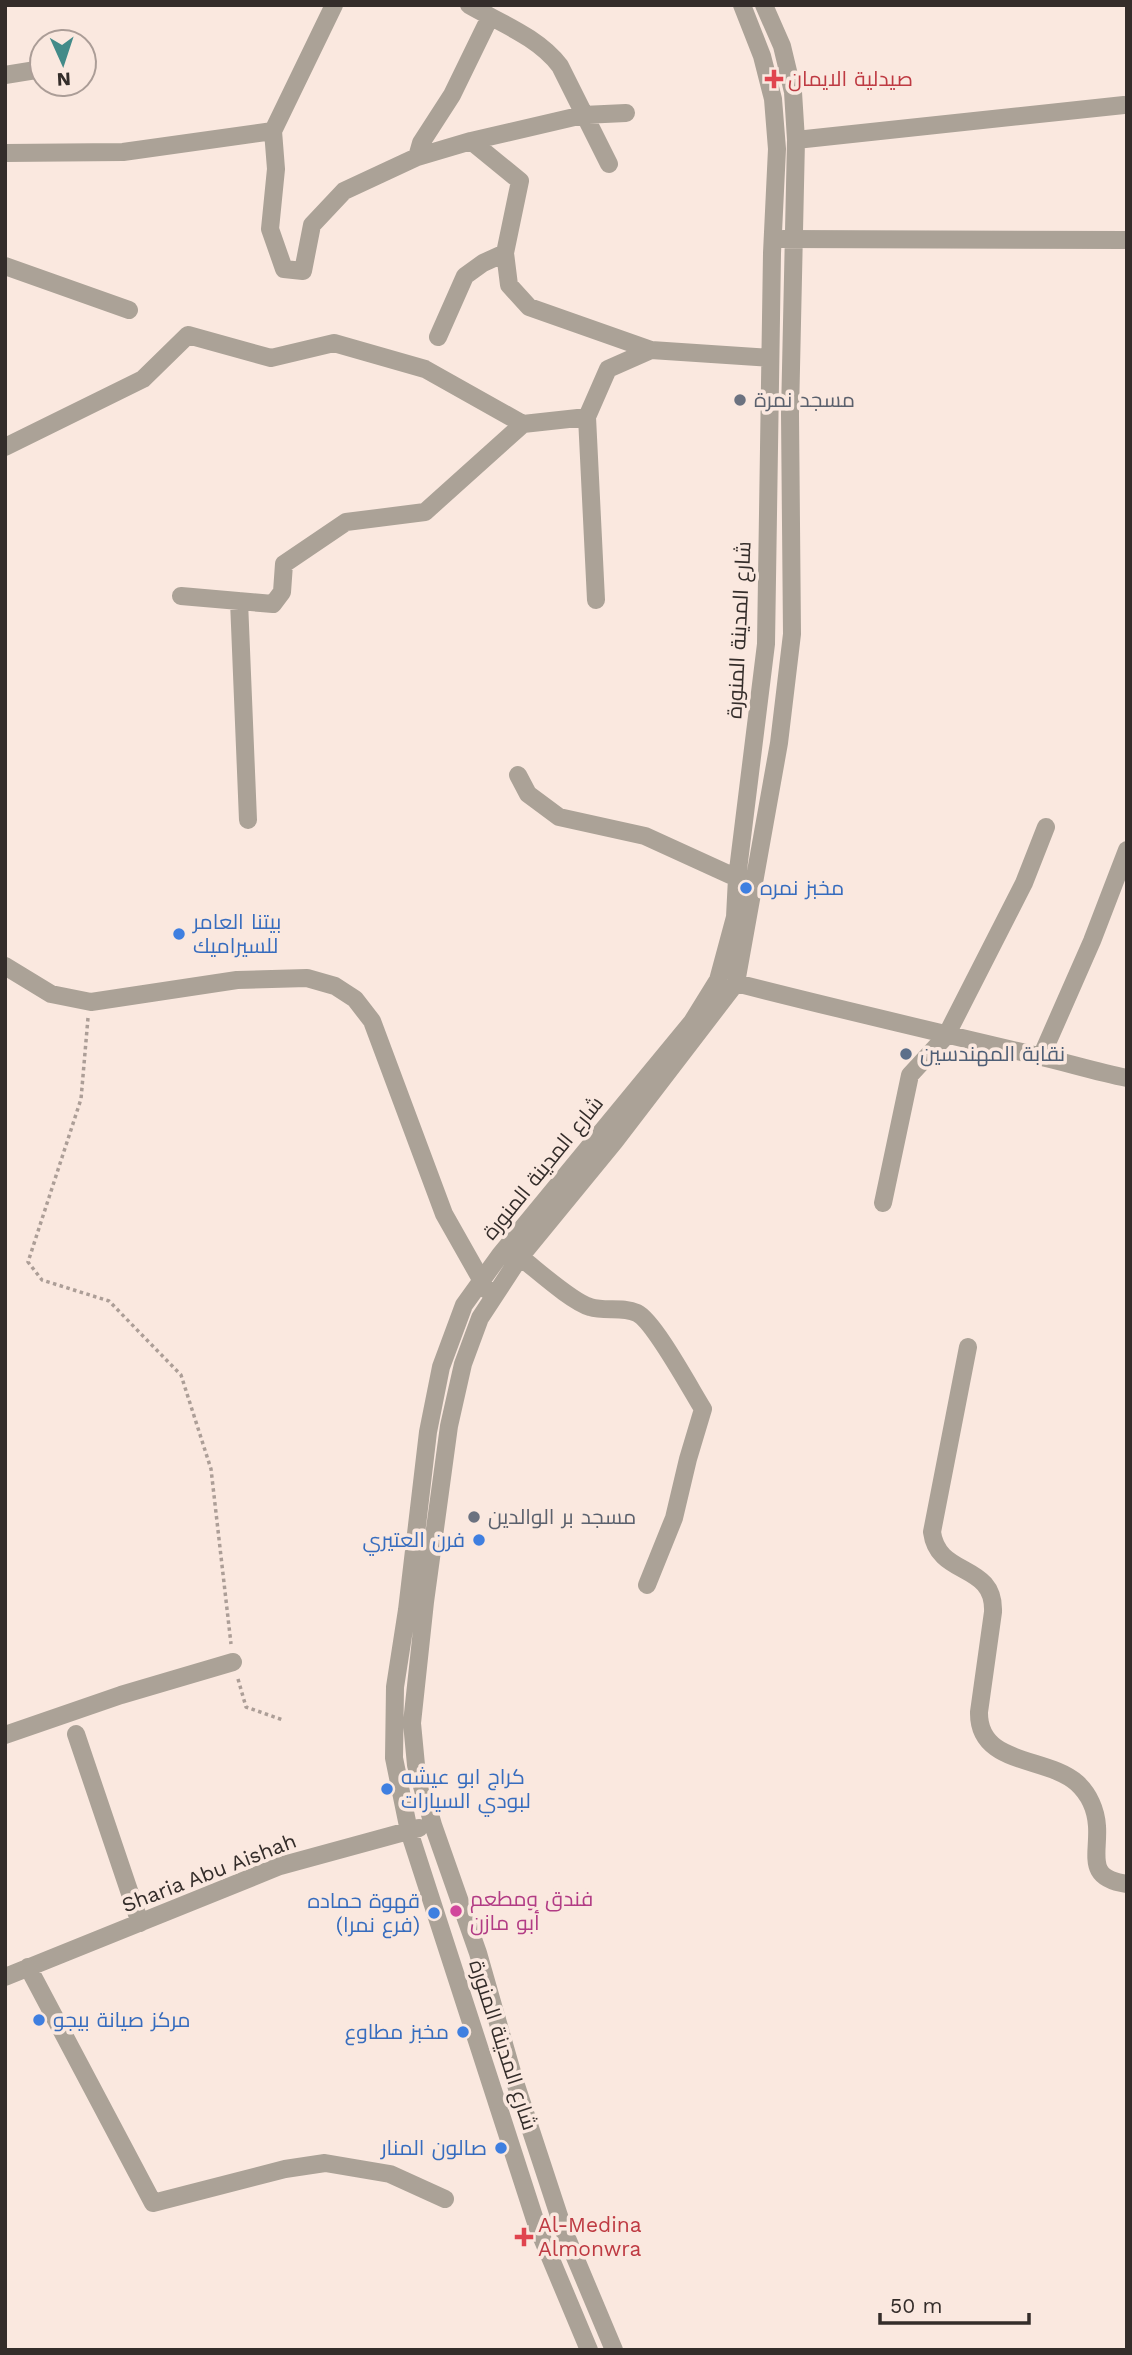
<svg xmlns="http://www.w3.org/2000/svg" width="1132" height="2355" viewBox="0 0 1132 2355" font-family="'Work Sans',Cairo,sans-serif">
<rect width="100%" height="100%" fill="#fae8df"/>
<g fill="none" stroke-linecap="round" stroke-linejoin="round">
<!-- path -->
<path stroke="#ac9e97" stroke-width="3.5" stroke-dasharray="3.5 3.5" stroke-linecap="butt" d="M88,1018L81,1099L28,1262L42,1280L109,1301L181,1375L211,1469L231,1644
M238,1679L246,1707L283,1720"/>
<!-- minor -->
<path stroke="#aba297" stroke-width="18" d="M469,5C500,23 538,37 560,66L609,164
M5,75L42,69
M273,131L276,169L270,229L284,269L303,271L312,225L344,191L417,157L471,141L583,115L626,113
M796,140L1124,105
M471,141L520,181L505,253L509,285L529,307L651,350
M5,153L123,152L273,131L334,5
M417,157L421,143L452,95L490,17
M783,239L1127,240
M5,266L129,310
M438,337L465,276L483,263L505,253
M5,447L143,379L188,335L271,358L334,343L425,369L523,424
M181,596L273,604L282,592L284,564L346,522L425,512L523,424L587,417
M596,600L587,417L608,369L651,350L770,358
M239,601L248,820
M518,775L528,794L559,817L645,836L737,878
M5,966L51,994L91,1002L237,980L307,978L335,986L355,999L372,1021L444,1214L487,1290
M736,983C837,1009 937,1032 1038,1056C1068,1063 1097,1072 1127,1078
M1041,1057L1092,941L1127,850
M883,1203L910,1075L946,1036L1024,883L1046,827
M520,1257C537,1270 572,1302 590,1307C605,1312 622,1306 637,1313C654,1321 691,1390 703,1409L688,1459L674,1518L647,1585
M968,1347L932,1532C938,1578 995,1562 993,1612L979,1712C978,1766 1047,1756 1077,1783C1089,1794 1096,1810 1097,1826C1099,1855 1085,1878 1127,1884
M76,1734L140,1923
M5,1735L121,1695L233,1662
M28,1967L153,2203L285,2169L325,2163L390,2174L445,2199
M5,1977L280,1866L419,1828
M589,2350L537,2226L409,1831L394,1758L395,1687L407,1610L428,1432L441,1367L464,1305L500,1255L692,1022L718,980L735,917L737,878L766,644L772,253L777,149L773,99L762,56L742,5
M614,2350L564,2231L514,2079L478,1953L433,1825L416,1765L412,1723L425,1602L449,1426L463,1364L480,1318L520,1257L615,1141L736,983L779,743L792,634L790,414L796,140L793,92L782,46L764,5"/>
</g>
<!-- markers -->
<g fill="#e0444e" stroke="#fae8df" stroke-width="2.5">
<path d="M770.5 68.5h7v7h7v7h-7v7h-7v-7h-7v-7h7z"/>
<path d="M520.5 2226.5h7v7h7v7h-7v7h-7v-7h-7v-7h7z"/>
</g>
<g fill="#6b7280" stroke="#fae8df" stroke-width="2.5">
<circle cx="740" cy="400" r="7"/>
<circle cx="474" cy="1517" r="7"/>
</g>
<g fill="#3f7fe0" stroke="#fae8df" stroke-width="2.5">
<circle cx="746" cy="888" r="7"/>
<circle cx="179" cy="934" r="7"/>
<circle cx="479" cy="1540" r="7"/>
<circle cx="387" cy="1789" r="7"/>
<circle cx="434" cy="1913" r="7"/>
<circle cx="39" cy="2020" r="7"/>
<circle cx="463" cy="2032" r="7"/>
<circle cx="501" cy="2148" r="7"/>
</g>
<circle fill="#5c6f8a" stroke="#fae8df" stroke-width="2.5" cx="906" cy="1054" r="7"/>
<circle fill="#d1479c" stroke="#fae8df" stroke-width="2.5" cx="456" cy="1911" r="7"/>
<g text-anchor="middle" stroke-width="7" stroke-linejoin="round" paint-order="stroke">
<!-- health labels -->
<g font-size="21" fill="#be3a42" stroke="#fae8df" text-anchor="start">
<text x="788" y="86">صيدلية الايمان</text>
<text x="538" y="2232">Al-Medina<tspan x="538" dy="24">Almonwra</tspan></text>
</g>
<!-- worship labels -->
<g font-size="21" fill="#5b616d" stroke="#fae8df" text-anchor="start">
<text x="754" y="407">مسجد نمرة</text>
<text x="488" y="1524">مسجد بر الوالدين</text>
</g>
<!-- street labels -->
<g font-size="21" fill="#342d2a" stroke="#fae8df">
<text transform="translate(739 630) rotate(-87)" y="7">شارع المدينة المنورة</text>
<text transform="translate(543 1168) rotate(-51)" y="7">شارع المدينة المنورة</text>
<text transform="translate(209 1873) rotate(-21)" y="7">Sharia Abu Aishah</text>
<text transform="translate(503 2045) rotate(72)" y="7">شارع المدينة المنورة</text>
</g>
<!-- shop labels -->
<g font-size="21" fill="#366cbe" stroke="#fae8df" text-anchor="start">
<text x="760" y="895">مخبز نمره</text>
<text x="193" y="929">بيتنا العامر<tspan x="193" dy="24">للسيراميك</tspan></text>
<text x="465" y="1547" text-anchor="end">فرن العتيري</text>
<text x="401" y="1784">كراج ابو عيشه<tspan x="401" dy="24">لبودي السيارات</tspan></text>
<text x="420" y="1908" text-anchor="end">قهوة حماده<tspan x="420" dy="24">(فرع نمرا)</tspan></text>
<text x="53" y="2027">مركز صيانة بيجو</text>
<text x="449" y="2039" text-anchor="end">مخبز مطاوع</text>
<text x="487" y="2155" text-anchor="end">صالون المنار</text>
</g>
<!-- service labels -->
<g font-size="21" fill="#4e5e75" stroke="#fae8df" text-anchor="start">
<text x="920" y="1061">نقابة المهندسين</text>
</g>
<!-- hotel labels -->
<g font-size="21" fill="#b23c85" stroke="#fae8df" text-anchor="start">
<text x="470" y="1906">فندق ومطعم<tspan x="470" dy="24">أبو مازن</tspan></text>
</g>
</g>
<!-- border -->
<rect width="1132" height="2355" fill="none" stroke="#342d2a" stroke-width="14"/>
<!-- north arrow -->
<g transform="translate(63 63) rotate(177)"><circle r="33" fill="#fae8df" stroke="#ab9d97" stroke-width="2"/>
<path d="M0-5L12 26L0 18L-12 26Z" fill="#438b89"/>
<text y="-10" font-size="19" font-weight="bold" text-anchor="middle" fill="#342d2a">N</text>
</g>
<!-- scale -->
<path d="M880 2313v10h149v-10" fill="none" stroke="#342d2a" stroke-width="3.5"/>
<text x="890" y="2313" font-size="21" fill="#342d2a" stroke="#fae8df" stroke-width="5" paint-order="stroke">50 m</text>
</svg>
